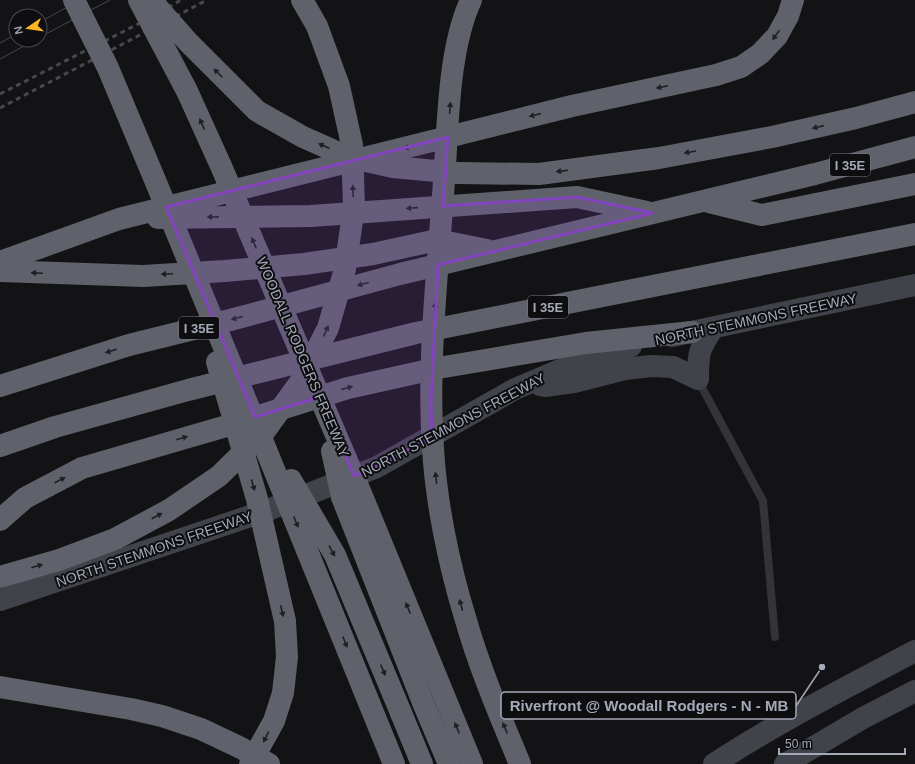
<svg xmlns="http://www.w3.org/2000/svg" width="915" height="764" viewBox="0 0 915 764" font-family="Helvetica,sans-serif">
<rect width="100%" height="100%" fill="#131315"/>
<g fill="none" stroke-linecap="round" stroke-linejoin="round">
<!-- lane -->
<path stroke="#33343a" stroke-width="8" d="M698,380L763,501L775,637"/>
<!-- secondary -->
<path stroke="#41434a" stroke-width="22" d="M672,336L915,285
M540,385L545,386L574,382L625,369L651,366L673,367L698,379C698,353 699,348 714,327
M0,600L268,510L377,467L515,389L597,354L631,346
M714,764C778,722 847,687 915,651
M785,764L863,718L915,691"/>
<!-- highway -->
<path stroke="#5f626b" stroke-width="22" d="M457,173L539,174L659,158L772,137L856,118L915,102
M709,202L762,215L915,184
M158,218L311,216L577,197L647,212
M0,262L119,219L572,106L716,75L741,67L760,54L777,36L788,16L793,0
M0,271L143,276L225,271L304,264L373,254L437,240L487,250
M0,386L129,345L234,319L400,274L815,174L915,147
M0,446L55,427L188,390L416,333L915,234
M342,497L424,705L449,764
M0,520L25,498L82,468L230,425L348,388L438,368L586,343L692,332
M0,687L131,709L162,716L201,729L241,748L269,764
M401,713L422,764"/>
<!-- tram -->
<path stroke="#46484f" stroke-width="1" d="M40,22L80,0
M40,37L110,0
M0,43L16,34
M0,59L35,40"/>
<!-- rail -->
<path stroke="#46484f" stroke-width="3" stroke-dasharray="5 4" stroke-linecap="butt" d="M0,94L150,18L181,0
M0,108L207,0"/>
<!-- highway-bridge -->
<path stroke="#5f626b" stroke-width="22" d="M74,0L108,68L160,192L249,408L394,764
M139,0L187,91L221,166L360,491L472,764
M151,0L188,42L257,111L303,137L348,157L393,167L457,173
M471,0C448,49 448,127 444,181C438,270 427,359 433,448C436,502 449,565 465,617C479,667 500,716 520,764
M217,362L257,499L285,621L287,657L283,693L274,721L250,764
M332,451L342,497
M291,480L335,555L401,713
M0,577L59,560L115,539L169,510L219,476L264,432L301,381L328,328L345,269L354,207L352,145L339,86L317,26L302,0"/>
</g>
<!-- one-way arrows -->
<defs><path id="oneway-solid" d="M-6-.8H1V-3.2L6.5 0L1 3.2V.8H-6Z"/></defs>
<g fill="#1e1f22">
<use href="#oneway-solid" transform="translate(776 35) rotate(126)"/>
<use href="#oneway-solid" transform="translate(218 73) rotate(-135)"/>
<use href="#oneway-solid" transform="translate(662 87) rotate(168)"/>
<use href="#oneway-solid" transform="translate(450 108) rotate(-86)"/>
<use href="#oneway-solid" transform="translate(535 115) rotate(166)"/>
<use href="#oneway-solid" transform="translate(202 124) rotate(-114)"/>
<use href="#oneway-solid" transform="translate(818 127) rotate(167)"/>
<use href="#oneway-solid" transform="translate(324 146) rotate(-156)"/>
<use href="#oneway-solid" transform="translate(409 147) rotate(166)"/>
<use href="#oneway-solid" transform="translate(690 152) rotate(170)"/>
<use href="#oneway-solid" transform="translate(562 171) rotate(173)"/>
<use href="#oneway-solid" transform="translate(353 191) rotate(-92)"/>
<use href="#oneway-solid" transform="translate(412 208) rotate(176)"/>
<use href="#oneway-solid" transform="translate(213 217) rotate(179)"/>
<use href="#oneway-solid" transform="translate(254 243) rotate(-113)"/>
<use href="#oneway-solid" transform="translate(37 273) rotate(-178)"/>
<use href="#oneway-solid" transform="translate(167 274) rotate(177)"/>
<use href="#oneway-solid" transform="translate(363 284) rotate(165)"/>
<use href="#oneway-solid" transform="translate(435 308) rotate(-86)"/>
<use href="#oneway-solid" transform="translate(237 318) rotate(165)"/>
<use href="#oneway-solid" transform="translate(326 331) rotate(-66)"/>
<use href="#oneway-solid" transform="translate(111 351) rotate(163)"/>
<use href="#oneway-solid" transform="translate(347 388) rotate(-15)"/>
<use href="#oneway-solid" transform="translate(182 438) rotate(-16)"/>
<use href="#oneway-solid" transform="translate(436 478) rotate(-97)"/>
<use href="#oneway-solid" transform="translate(60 480) rotate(-28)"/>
<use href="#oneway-solid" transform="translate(253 485) rotate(74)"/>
<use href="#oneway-solid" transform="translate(157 516) rotate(-28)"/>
<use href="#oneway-solid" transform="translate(296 522) rotate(68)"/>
<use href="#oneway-solid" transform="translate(332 551) rotate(61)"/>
<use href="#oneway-solid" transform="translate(37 566) rotate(-16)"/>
<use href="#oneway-solid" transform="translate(461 605) rotate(-105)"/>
<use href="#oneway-solid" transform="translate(408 608) rotate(-112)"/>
<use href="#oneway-solid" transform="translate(282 611) rotate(77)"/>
<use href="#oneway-solid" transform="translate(345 642) rotate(68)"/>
<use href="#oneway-solid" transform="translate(383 670) rotate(67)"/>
<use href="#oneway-solid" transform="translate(457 728) rotate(-112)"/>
<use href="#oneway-solid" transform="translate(505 728) rotate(-112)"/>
<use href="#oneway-solid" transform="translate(266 737) rotate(117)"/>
</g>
<!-- marked area -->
<path fill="#8345bd" fill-opacity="0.2" stroke="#8345bd" stroke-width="3" stroke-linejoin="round" d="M448,137L443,206L577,197L653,213L438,265L431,403L432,436L377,467L354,476L320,397L255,417L166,207Z"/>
<g text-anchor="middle" stroke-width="4" stroke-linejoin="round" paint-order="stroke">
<!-- shield labels -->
<g fill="#0e0e10" stroke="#767a84" stroke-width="1">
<rect x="830" y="154" width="40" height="22" rx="3"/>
<rect x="528" y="296" width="40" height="22" rx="3"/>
<rect x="179" y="317" width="40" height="22" rx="3"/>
</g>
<g font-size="13" font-weight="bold" fill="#a3a9b6">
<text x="850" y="170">I 35E</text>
<text x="548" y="312">I 35E</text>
<text x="199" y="333">I 35E</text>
</g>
<!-- street labels -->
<g font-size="14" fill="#a3a9b6" stroke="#0e0e10">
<text transform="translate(756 319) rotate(-12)" y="5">NORTH STEMMONS FREEWAY</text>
<text transform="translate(303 357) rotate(67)" y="5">WOODALL RODGERS FREEWAY</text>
<text transform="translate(453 425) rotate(-28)" y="5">NORTH STEMMONS FREEWAY</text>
<text transform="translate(154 549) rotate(-19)" y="5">NORTH STEMMONS FREEWAY</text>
</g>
</g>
<!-- callouts -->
<path fill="none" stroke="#a3a9b6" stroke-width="1.5" d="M822 667L796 706"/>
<circle fill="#a3a9b6" stroke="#0e0e10" stroke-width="1.5" cx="822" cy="667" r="4"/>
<rect fill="#0e0e10" stroke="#a3a9b6" stroke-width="1.5" x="501" y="692" width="295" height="27" rx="4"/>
<g font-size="15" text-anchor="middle" font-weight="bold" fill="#a3a9b6">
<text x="649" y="711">Riverfront @ Woodall Rodgers - N - MB</text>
</g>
<!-- north arrow -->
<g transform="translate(28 28) rotate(257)"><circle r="19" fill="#0e0e10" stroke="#4a4c52"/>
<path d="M0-3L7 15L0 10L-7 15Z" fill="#ffb720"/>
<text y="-6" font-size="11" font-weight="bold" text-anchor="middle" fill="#a3a9b6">N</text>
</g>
<!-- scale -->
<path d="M779 748v6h126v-6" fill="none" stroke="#a3a9b6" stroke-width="2"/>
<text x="785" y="748" font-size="12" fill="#a3a9b6" stroke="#0e0e10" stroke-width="3" paint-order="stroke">50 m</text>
</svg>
